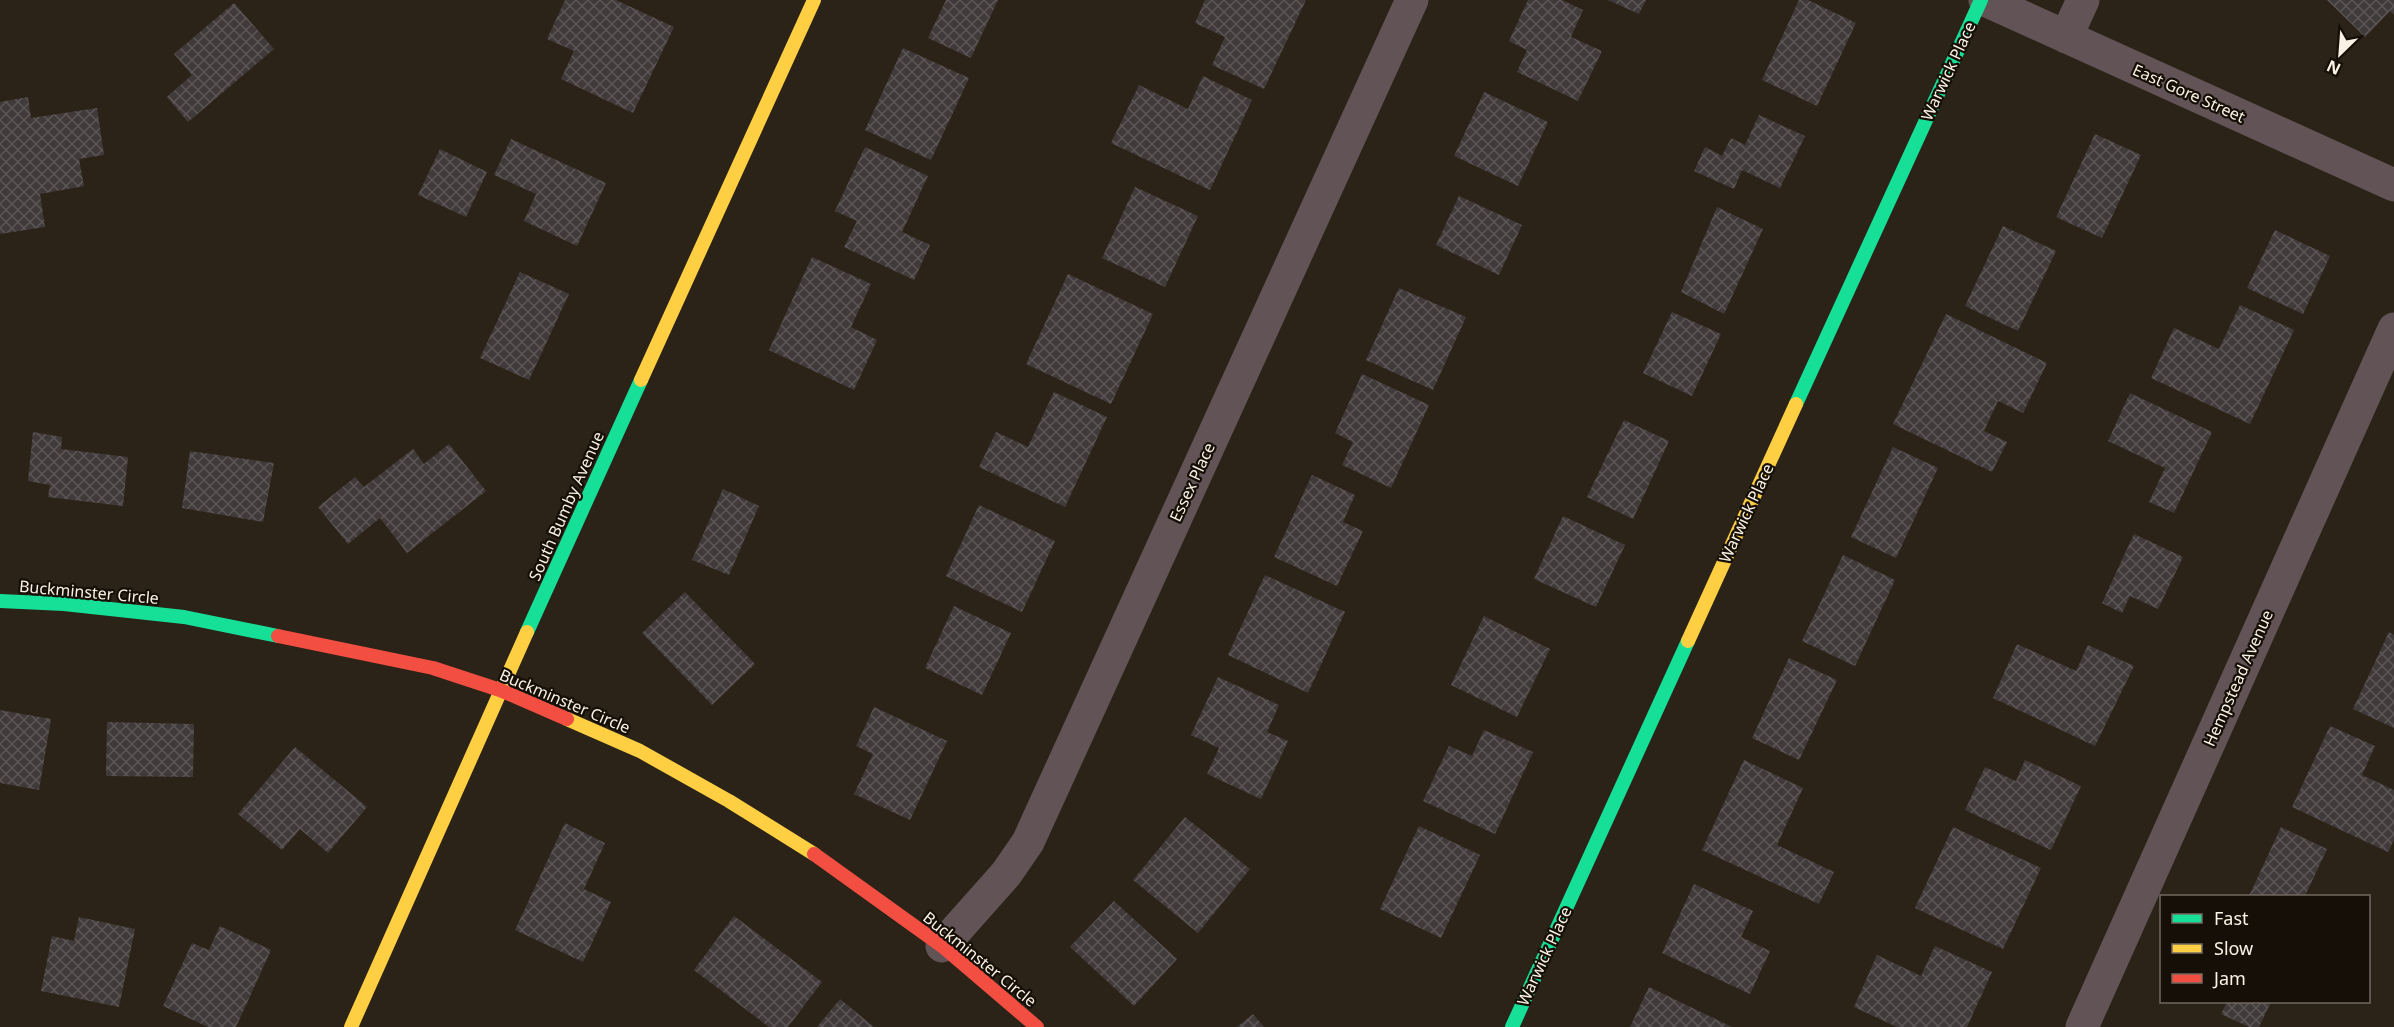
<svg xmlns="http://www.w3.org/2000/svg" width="2394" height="1027" viewBox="0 0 2394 1027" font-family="'Noto Sans',sans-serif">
<defs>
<pattern id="building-cross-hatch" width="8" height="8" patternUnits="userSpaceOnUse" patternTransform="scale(1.5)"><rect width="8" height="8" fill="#403a3a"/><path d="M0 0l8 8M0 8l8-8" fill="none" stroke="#5c5756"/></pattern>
</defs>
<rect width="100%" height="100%" fill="#2b2317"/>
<!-- building -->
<path fill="url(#building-cross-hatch)" d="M565,0H616L674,27L633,113L561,79L574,51L547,39Z
M946,0H998L971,58L928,38Z
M1205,0H1306L1264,89L1212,65L1225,37L1195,23Z
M1528,0H1562L1583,10L1571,37L1602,51L1578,101L1517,72L1527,50L1509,41Z
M1608,0H1646L1639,14Z
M1799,0H1808L1856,23L1817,106L1762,80Z
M2327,0H2394V15L2390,11L2365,37Z
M234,3L274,49L188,122L167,97L192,75L174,54Z
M903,48L969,78L931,160L865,130Z
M1203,76L1252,100L1210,190L1111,143L1139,85L1188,109Z
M1484,92L1548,122L1518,186L1454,156Z
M28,97L31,118L97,108L104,155L79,159L84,186L40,194L45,227L0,234V102Z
M1759,115L1805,136L1780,188L1742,170L1734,189L1694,171L1705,147L1722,156L1731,138L1745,145Z
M2095,134L2141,155L2102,238L2056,217Z
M511,139L606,183L577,246L524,221L536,194L494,175Z
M865,147L928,176L902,232L930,245L914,280L844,247L857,221L835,211Z
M440,149L487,172L466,217L418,195Z
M1135,187L1198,216L1165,287L1102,258Z
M1459,196L1522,225L1499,275L1436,245Z
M1717,207L1763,229L1724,314L1681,292Z
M2003,226L2056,251L2018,331L1965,306Z
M2275,230L2330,256L2303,314L2247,288Z
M812,257L871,284L851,327L877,340L854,390L769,350Z
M520,272L569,294L529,380L480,358Z
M1068,274L1153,314L1111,404L1026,364Z
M1399,288L1466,317L1433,390L1366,360Z
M2240,305L2294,330L2250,424L2151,378L2174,328L2219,349Z
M1672,312L1721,334L1692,396L1643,373Z
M1946,314L2047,363L2023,413L1998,401L1984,431L2007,442L1992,472L1893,424Z
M1362,374L1429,405L1391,488L1342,465L1353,442L1335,433Z
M1054,392L1107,417L1065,507L979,467L996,432L1028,447Z
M2130,393L2212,432L2174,513L2149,502L2165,468L2108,441Z
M1624,420L1669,441L1633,519L1587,497Z
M33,432L62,437L61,449L128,457L123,506L48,497L50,485L28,481Z
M449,444L486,491L407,553L380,518L348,544L318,507L355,477L364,487L413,449L424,464Z
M1893,447L1938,468L1896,558L1851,537Z
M190,451L274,463L263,522L182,508Z
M1312,475L1355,495L1343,522L1363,531L1337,586L1274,557Z
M723,489L759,506L729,575L692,560Z
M979,505L1055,541L1022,612L946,576Z
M1563,516L1625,545L1596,607L1534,579Z
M2134,534L2183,557L2158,609L2130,596L2122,613L2102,603Z
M1843,555L1895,580L1855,666L1802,641Z
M1265,575L1345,612L1308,693L1228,655Z
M685,592L755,664L712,705L642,633Z
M954,606L1011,633L982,695L925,668Z
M1484,616L1550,649L1517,717L1451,685Z
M2389,632L2394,635V728L2353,709Z
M2017,644L2076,671L2088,645L2134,666L2095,746L1993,698Z
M1789,658L1837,680L1799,760L1752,738Z
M1218,677L1279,705L1267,732L1288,741L1261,799L1207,774L1219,748L1191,735Z
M874,707L947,741L910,820L854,794L873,754L856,746Z
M0,710L51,719L39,790L0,783Z
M107,722L194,724L193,777L106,776Z
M2330,726L2375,746L2362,775L2394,790V840L2388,852L2292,807Z
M1484,730L1533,752L1495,834L1423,801L1449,746L1472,756Z
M295,747L367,807L328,853L300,829L282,850L238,814Z
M1744,760L1803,788L1777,845L1834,872L1819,904L1702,850Z
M2025,760L2081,786L2051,850L1965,810L1985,767L2016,781Z
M1185,817L1250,869L1198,933L1133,880Z
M565,823L605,843L584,889L611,902L583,962L515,930Z
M1419,826L1480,855L1441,938L1380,909Z
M1953,827L2041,868L2003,949L1915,908Z
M2281,827L2327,849L2305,896H2249Z
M1694,884L1753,911L1741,937L1770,951L1750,994L1662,953Z
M1114,901L1177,959L1134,1006L1070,947Z
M734,916L822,982L788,1027H769L694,970Z
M79,917L135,929L119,1007L41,991L52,936L74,941Z
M220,926L271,950L236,1027H208L163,1006L192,943L209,950Z
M1935,946L1992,972L1967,1027H1897L1854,1007L1877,955L1921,976Z
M1649,987L1732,1027H1630Z
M840,999L874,1027H817Z
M2227,1002H2271L2259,1027H2249L2221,1014Z
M1253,1014L1264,1027H1237Z"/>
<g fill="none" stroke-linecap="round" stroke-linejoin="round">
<!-- street -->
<path stroke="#625456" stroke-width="33" d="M1985,0L2394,185
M2066,37L2083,0
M942,946L1006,874L1028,842L1412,0
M2082,1027L2394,329"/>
<!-- fast -->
<path stroke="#16e098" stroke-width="14" d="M1796,404L1981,0
M0,601L64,604L184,617L278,636
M527,632L641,380
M1512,1027L1688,641"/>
<!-- slow -->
<path stroke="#ffcf43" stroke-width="14" d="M641,380L814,0
M1688,641L1796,404
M567,719L640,751L729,801L814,854
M351,1027L527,632"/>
<!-- jam -->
<path stroke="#f24e42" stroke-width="14" d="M278,636L433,668L500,690L567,719
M814,854L942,946L1037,1027"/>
</g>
<g text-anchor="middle" stroke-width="4.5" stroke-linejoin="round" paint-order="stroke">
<!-- street labels -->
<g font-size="16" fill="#fbf2e5" stroke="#160f07">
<text transform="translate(1948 71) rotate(-65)" y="6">Warwick Place</text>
<text transform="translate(2189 93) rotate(24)" y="6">East Gore Street</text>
<text transform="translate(1192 482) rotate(-65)" y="6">Essex Place</text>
<text transform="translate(566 506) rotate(-66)" y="6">South Bumby Avenue</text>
<text transform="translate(1746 513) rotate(-65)" y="6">Warwick Place</text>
<text transform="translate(89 592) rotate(5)" y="6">Buckminster Circle</text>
<text transform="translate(2238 678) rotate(-66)" y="6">Hempstead Avenue</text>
<text transform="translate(565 701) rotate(23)" y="6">Buckminster Circle</text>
<text transform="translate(1544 956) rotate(-65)" y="6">Warwick Place</text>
<text transform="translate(980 959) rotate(39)" y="6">Buckminster Circle</text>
</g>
</g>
<!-- legend -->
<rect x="2160" y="895" width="210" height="108" fill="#160f07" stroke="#726a60" stroke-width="1.5"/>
<rect x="2172" y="914" width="30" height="9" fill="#16e098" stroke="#726a60" stroke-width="1.5"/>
<text x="2214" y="925" font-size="18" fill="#fbf2e5">Fast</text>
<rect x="2172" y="944" width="30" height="9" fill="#ffcf43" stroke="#726a60" stroke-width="1.5"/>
<text x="2214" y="955" font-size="18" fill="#fbf2e5">Slow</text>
<rect x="2172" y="974" width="30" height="9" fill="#f24e42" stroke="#726a60" stroke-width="1.5"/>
<text x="2214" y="985" font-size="18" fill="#fbf2e5">Jam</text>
<!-- north arrow -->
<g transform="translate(2340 54) rotate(205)" stroke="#160f07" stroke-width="4.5" paint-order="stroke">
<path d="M0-4.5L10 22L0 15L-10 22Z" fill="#fbf2e5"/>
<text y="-9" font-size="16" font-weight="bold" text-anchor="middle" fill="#fbf2e5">N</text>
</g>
</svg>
